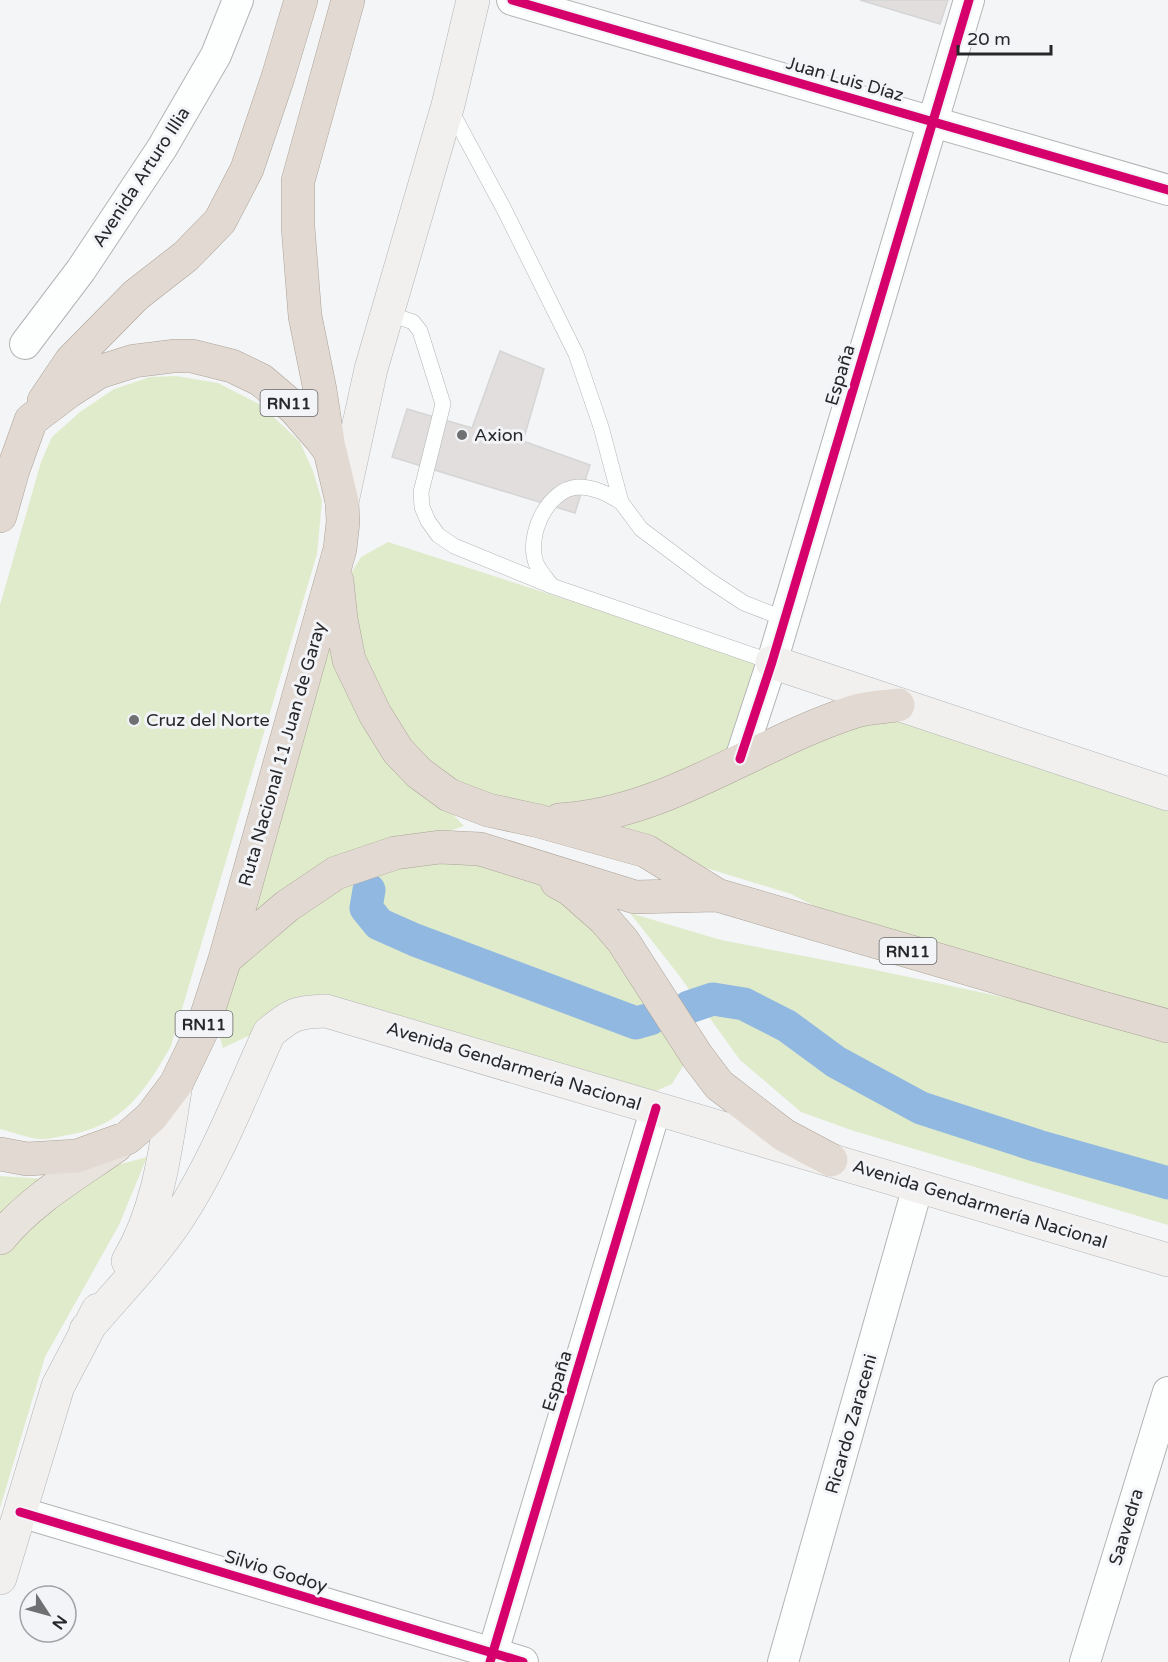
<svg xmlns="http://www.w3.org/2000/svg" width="1168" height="1662" viewBox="0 0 1168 1662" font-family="'Varela Round',sans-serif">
<rect width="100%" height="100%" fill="#f3f5f7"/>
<!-- green -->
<path fill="#e0ebcc" d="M176,376L218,383L261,405L300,442L313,471L322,501L317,554L171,1046C145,1091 123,1126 68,1135C59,1136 49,1140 40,1139C27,1138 13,1132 0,1129V605L41,462L52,437L80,412L114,389L150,377Z
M388,542L767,664L737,758L547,816L448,788L378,710L343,586L361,557Z
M332,600L417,777L464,826L399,848L231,949Z
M900,711L1168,798V1018L878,939L791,894L583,830Z
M476,855L566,894L679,1038L683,1066L672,1084L647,1095L322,1001L223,1048L214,1017L233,960L342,879Z
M630,913L721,940L866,968L1008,998L1168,1042V1225L851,1130L801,1112L740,1060L678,974Z
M147,1157L119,1225L45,1357L0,1508V1176L62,1180Z"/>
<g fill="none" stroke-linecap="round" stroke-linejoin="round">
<!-- canal -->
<path stroke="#90b8e1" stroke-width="33" d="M369,890L366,908L379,924L415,940L636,1023L650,1019
M689,1007L713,999L744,1004L787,1026L836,1062L921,1108L1038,1146L1168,1183"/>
</g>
<!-- building -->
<path fill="#e3dede" stroke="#d5d5d5" stroke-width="1.5" d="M860,0H948L940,24Z
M500,351L544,369L523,441L590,465L575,513L392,457L407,409L472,428Z"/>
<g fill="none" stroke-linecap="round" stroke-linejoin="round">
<defs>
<path id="service" d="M449,107L505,211L576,354L601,427L621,502L641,529L709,580L744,603L785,619
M387,313L413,322L420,331L443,404L421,492L422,507L428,521L438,535L454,546L552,586L772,662
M552,586C547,579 539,571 536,563C526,536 547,489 578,487C595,487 607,494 621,502"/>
<path id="minor" d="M512,0L1168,190
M25,344L81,270L162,148L216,55L238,0
M740,759L772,662L969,0
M20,1512L523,1662
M490,1662L656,1108
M783,1662L918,1186
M1085,1662L1168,1392"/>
<path id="secondary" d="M342,502L371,369L448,105L473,0
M772,662L1168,794
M128,1261C160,1208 166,1144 176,1084
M86,1330C117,1293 152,1258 179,1217C216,1160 241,1095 269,1033C292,1014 296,1012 326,1011L1168,1260
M0,1578L58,1386L98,1310"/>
<path id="primary" d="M0,1238C31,1200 76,1174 116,1146"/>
<path id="trunk" d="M44,401L71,361L136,295L186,256L220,221L247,169L278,77L301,0
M329,449L320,390L305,316L298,227V181L348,0
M0,516L13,470L31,420L68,392L99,372L134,361L174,356H192L232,366L261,380L295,409L321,439L330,451L342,502L343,522L340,549L225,959L202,1030L176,1084L151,1117L127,1138L77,1156L27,1159L0,1154
M337,581L341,619L349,660L375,714L398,751L419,773L449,795L488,810L539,821L646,851L717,895L1099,1007L1168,1026
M559,820C666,814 754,744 853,712C867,707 884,707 898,705
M557,882L570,889L604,919L623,941L697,1056L719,1085L784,1135L831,1160
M225,959L287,906L336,873L395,853L440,847L480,849L635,897L717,895"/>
</defs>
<!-- service casing -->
<use href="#service" stroke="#b3b4b6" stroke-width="16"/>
<!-- minor casing -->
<use href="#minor" stroke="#b3b4b6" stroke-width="32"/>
<!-- secondary casing -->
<use href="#secondary" stroke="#b3b4b6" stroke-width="34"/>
<!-- primary casing -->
<use href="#primary" stroke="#aca298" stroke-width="34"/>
<!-- trunk casing -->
<use href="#trunk" stroke="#aca298" stroke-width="34"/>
<!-- service -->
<use href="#service" stroke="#fdfefe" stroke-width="15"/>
<!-- minor -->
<use href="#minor" stroke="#fdfefe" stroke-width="30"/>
<!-- secondary -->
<use href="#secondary" stroke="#f2f0ee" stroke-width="33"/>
<!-- primary -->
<use href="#primary" stroke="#e9e3dd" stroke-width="33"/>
<!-- trunk -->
<use href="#trunk" stroke="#e2dad2" stroke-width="33"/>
<defs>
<path id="cycleway" d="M512,0L1168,190
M740,759L772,662L969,0
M20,1512L523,1662
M490,1662L656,1108"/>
</defs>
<!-- cycleway casing -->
<use href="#cycleway" stroke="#f2f4f8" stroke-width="13"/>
<!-- cycleway -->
<use href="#cycleway" stroke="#d6006c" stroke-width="9"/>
</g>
<!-- markers -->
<g fill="#6f7072" stroke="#f2f4f8" stroke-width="2">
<circle cx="462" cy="435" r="6"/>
<circle cx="134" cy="720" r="6"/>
</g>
<g text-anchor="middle" stroke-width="6" stroke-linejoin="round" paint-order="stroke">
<!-- shield labels -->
<g fill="#f2f4f8" stroke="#656568" stroke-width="1.5">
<rect x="260.5" y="390" width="57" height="26" rx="4.5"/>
<rect x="879.5" y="938" width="57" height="26" rx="4.5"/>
<rect x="175.5" y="1011" width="57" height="26" rx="4.5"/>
</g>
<g font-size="16" font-weight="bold" fill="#28282a">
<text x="289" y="409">RN11</text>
<text x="908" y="957">RN11</text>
<text x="204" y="1030">RN11</text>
</g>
<!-- street labels -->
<g font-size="18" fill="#28282a" stroke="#f2f4f8">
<text transform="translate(845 79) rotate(16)" y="6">Juan Luis Díaz</text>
<text transform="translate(141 177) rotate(-57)" y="6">Avenida Arturo Illia</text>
<text transform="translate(840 375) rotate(-73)" y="6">España</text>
<text transform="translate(282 754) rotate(-74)" y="6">Ruta Nacional 11 Juan de Garay</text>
<text transform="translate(514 1066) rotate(17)" y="6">Avenida Gendarmería Nacional</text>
<text transform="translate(980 1204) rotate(17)" y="6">Avenida Gendarmería Nacional</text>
<text transform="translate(557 1381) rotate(-73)" y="6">España</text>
<text transform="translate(851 1424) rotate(-74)" y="6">Ricardo Zaraceni</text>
<text transform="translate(1126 1527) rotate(-73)" y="6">Saavedra</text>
<text transform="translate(276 1571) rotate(17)" y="6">Silvio Godoy</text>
</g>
<!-- poi labels -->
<g font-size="18" fill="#28282a" stroke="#f2f4f8" text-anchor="start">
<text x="474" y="441">Axion</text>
<text x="146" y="726">Cruz del Norte</text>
</g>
</g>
<!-- north arrow -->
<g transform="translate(48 1614) rotate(126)"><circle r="28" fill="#f2f4f8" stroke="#a1a2a6" stroke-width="1.5"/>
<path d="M0-4.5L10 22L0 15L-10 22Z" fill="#6f7072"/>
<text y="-9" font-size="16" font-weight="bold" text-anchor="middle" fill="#28282a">N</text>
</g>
<!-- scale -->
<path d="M958 45v9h93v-9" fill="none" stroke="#28282a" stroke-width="3"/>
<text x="967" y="45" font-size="18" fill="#28282a" stroke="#f2f4f8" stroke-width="4.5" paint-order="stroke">20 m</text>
</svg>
